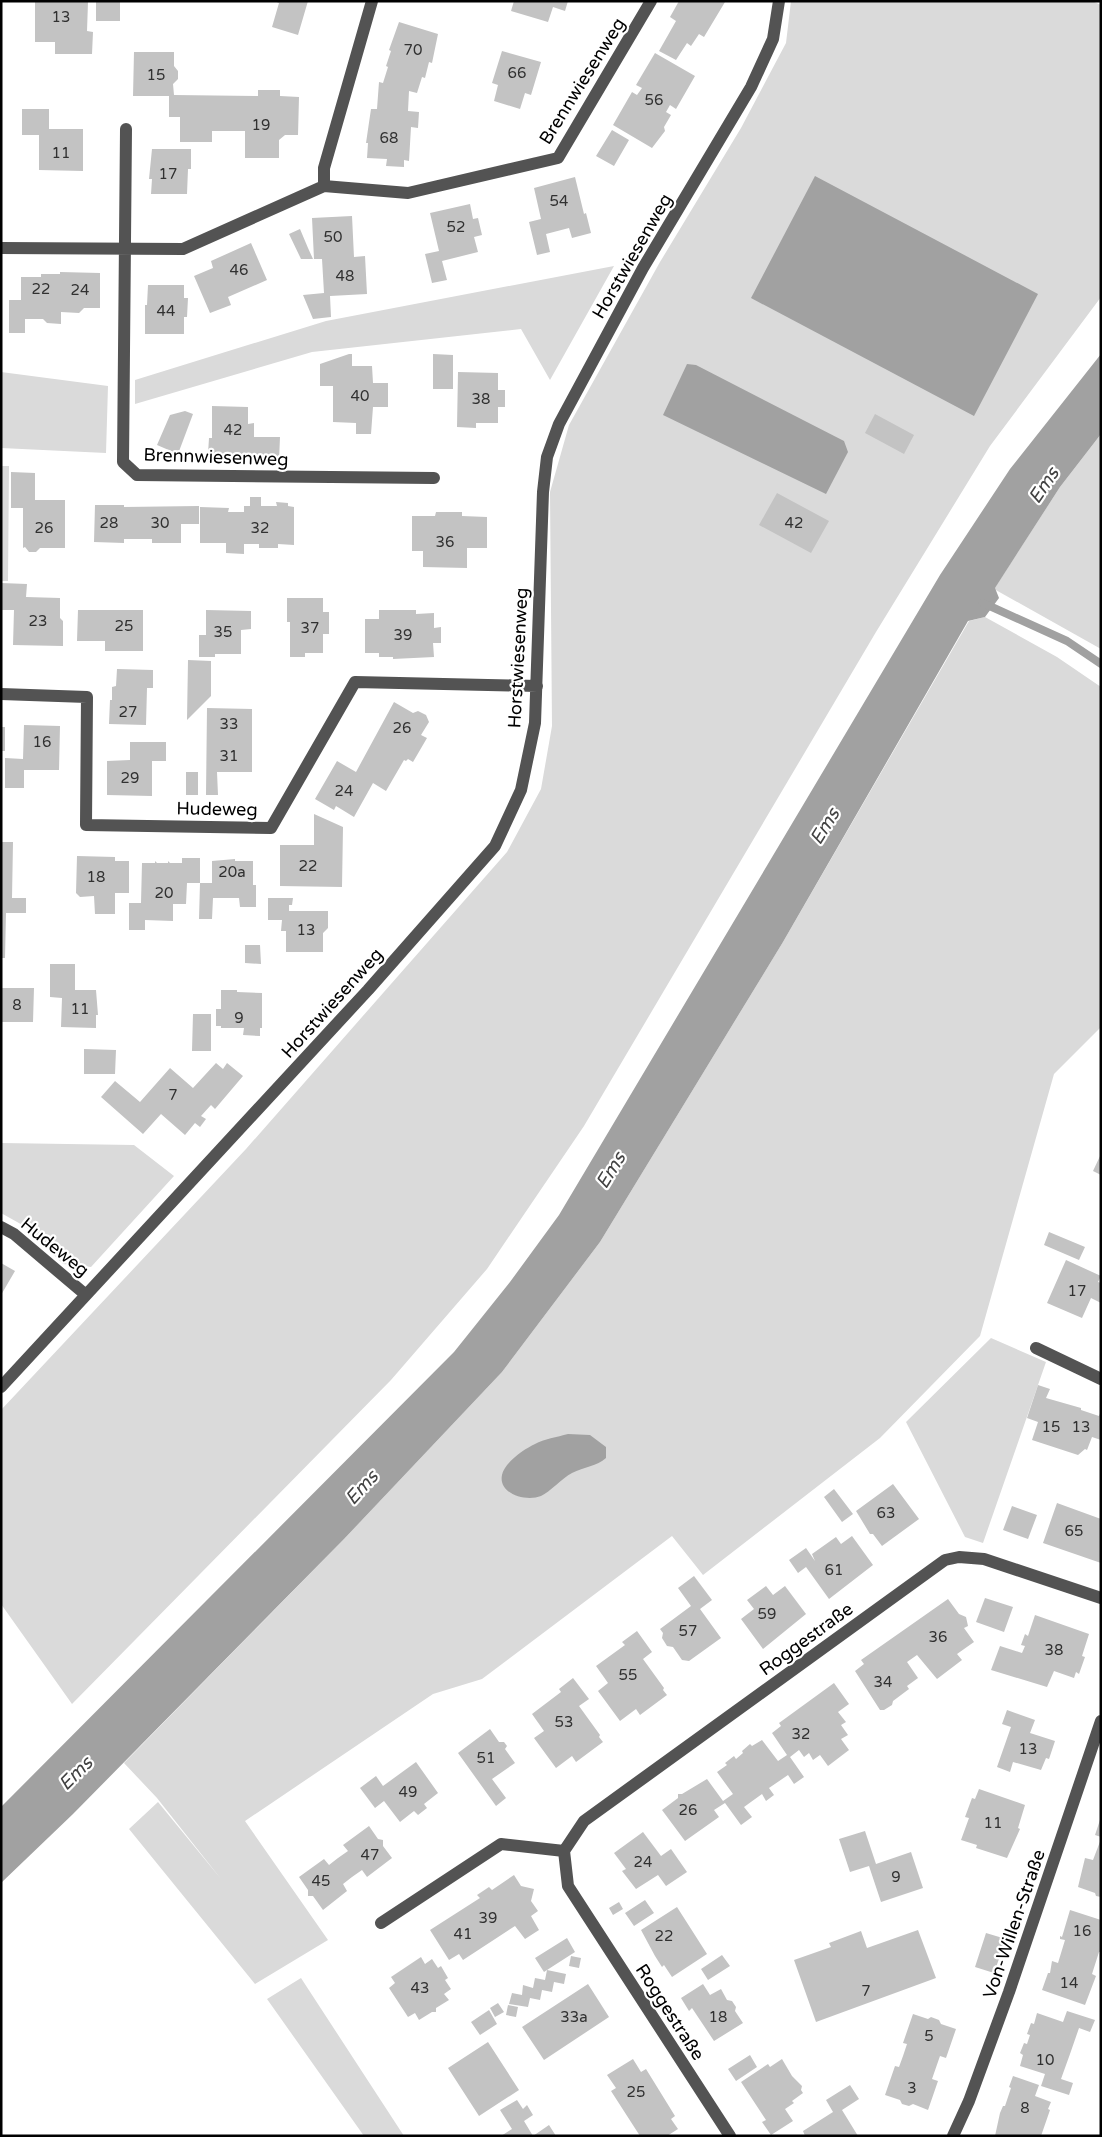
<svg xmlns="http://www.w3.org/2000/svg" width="1102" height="2137" viewBox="0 0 1102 2137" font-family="'Varela Round',sans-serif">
<rect width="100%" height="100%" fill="#fff"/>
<!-- green -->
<path fill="#dadada" d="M791,1H1092L1101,5V297L990,446L876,632L584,1126L487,1269L391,1380L72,1704L1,1604V1410L246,1149L507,852L541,789L552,726L550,492L569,425L660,262L741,128L786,43Z
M614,266L550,380L521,329L312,352L135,404V380L326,321Z
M1,372L108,386L106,453L1,448Z
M1101,434V649L994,589L1060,487Z
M1,466H9L8,581H1Z
M985,617L1057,657L1101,687V1027L1054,1074L980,1336L880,1438L703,1575L672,1536L482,1679L433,1694L245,1821L328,1940L255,1984L129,1829L158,1802L221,1879L157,1798L124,1763L345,1538L502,1372L600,1242L783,942L969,621Z
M1,1143L134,1145L174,1176L91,1267L63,1264L26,1227L1,1213Z
M991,1338L1046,1362L983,1543L965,1537L906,1422Z
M301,1978L404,2136H364L267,1999Z"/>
<!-- water -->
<path fill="#a1a1a1" d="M815,176L1038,294L974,416L751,298Z
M1101,354V434L1060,487L995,588L999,598L985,617L968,621L783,942L600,1242L502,1372L345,1538L73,1814L1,1883V1807L454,1352L510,1282L559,1215L940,575L1010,469Z
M687,364L696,365L844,441L848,452L826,494L663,415Z
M568,1434L590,1435L606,1447V1458C597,1466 584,1467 572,1473C562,1478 550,1492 541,1496C526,1502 498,1494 502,1475C504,1463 524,1449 535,1444C544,1439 557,1437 568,1434Z"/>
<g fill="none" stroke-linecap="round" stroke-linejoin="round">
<!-- stream -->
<path stroke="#a1a1a1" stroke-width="8" d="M983,603L1067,641L1101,664"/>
</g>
<!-- building -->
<path fill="#c3c3c3" d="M35,1L88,2L87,31L93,32L92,54H55V42H35Z
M96,1H120V21H96Z
M274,1H308L298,35L272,27L279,3Z
M514,1H568L565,11L553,7L548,22L511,11Z
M679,1L725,2L704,37L699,34L691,46L687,43L676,60L659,51L676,21L670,17Z
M399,22L438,34L432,63L429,62L425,78L422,77L417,93L409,91L408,111L419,112L418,128L411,127L409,161L404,160V167L386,166L387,159L367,158L368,143H366L371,109H377L379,82L383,83L388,67L386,66L391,51L389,50Z
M502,51L541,62L531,95L525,93L520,109L494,101L498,85L492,83Z
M134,52H174V66L178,71V79L173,84L174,95L258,96V90H280V96L299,97L298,135H285L279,140V158H245V131H212V142H180V117H169V96H133Z
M655,53L695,76L676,109L670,105L666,112L671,115L664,127L665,131L652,148L613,125L632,92L637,95L642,88L636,85Z
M22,109H49V129H83V171L39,170V135H22Z
M612,130L629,140L614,166L596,156Z
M152,149H191V169H188L187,194H151L152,179H149Z
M575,177L584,214L586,213L591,233L572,238L569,228L546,234L550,252L537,255L529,222L541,219L534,188Z
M470,204L473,219L478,218L482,235L474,237L478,252L442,261L447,280L432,283L425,254L439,251L430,213Z
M352,216L354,257L365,256L367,294L330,296L331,317L313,319L303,295L324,293L322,259H314L312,218Z
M300,229L308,248L313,259H301L289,234Z
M251,243L267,280L228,297L231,305L210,313L194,276L213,268L211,261Z
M60,272L100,273V308H84L79,313L61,312V324L47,323L43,319H25V333H9V300H21V277H41V274H60Z
M148,285H184V298H188L187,317H184V334H145V305H147Z
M349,354H352V366H372L373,383H388V407H373L371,434H356V423L333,422V386H320V364Z
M433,354L453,355V389H433Z
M458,372L498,373V390H505V407H498V423H476V428L457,427Z
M212,406L248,407V424L254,423V437H280L279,461L256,460V459L248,458V455L208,454L209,438H212Z
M185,411L193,414L178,454L157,445L170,415Z
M875,414L914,435L904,454L865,433Z
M11,472L35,473V500H65V548H40L36,552H29L25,547L23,548V508H11Z
M777,493L829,521L811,553L759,525Z
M250,497H261V506H277L276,502L288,503V506L294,507V545L278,544V548H259V544H244V554L226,553V543H200V507L229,508L228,512H244V506H250Z
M95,505H124V507L199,506V524H181V543H152V539H124V543L94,542Z
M436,512H462V516L487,517V548H467V568L423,567V551H412V516H435Z
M1,583L27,584L26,597L60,598V618L63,621V646L13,645L14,610H1Z
M287,598H323V612H329V634H323V653H305V657H290V622H287Z
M78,610H143V651H105V641H77Z
M206,610L251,611V629L241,630V654H215V657H199V635H206Z
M379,610H416V614L434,613V628L441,627V643H433L434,657L393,659V657H379V653H365V619H379Z
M188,660L211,661V696L187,720Z
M117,669L153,670V688H147L146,725L109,724L110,700H112V687L116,686Z
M394,702L413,713L418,711L426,715L429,722L421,735L427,738L413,762L408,759L406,761L404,760L386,791L373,783L354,817L336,806L334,810L315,799L337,761L356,772Z
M207,708L252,709V772H217L218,795H206Z
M24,725L60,726L59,770H24V788H5V758L23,759Z
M1,727H5V751H1Z
M130,742H166V761H152V796L107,795V761L130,760Z
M186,772H198V795H186Z
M314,814L343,827L342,887L280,886V845H314Z
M1,842H13L12,898H26V913H6L5,958H1Z
M77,856L115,857V861H129V893H115V914H95L94,896L80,897L76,893Z
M182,858H200V883H212V861L235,859V861H253V885H256V907H240L239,898H213L212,919H199L200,883H187L186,904H173V921L145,920V930H129V903H141L142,863H155V861L157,863H168V861L170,863H182Z
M268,898H293L292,905H289V911H328V928L323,933V952H286V931H281L282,920H268Z
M245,945H260L261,964L245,963Z
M50,964H75V990H96L98,1015H96V1028L61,1027L62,998L50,997Z
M1,988H34L33,1022H1Z
M221,990H237V992L262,993V1028H260V1036L243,1035L244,1028H221V1026H216V1009H221Z
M193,1014H211V1051H192Z
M84,1049L116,1050L115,1074H84Z
M216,1063L223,1069L227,1063L243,1076L215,1109L211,1105L201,1116L206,1119L200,1127L195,1123L185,1135L161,1114L143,1134L101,1097L115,1081L140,1102L170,1068L193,1088Z
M1101,1154V1175L1093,1171Z
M1049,1232L1085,1247L1079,1260L1044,1245Z
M1066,1260L1101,1276L1098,1282L1101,1283V1303L1091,1298L1082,1318L1047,1303Z
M1,1263L15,1271L1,1295Z
M1038,1385L1050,1389L1046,1398L1081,1408V1410L1099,1416L1101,1411V1440L1092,1437L1087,1450L1085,1449L1078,1455L1032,1440L1038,1422L1027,1418Z
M893,1484L919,1519L882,1546L873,1534H870L856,1511Z
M834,1489L853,1514L842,1522L824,1497Z
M1057,1503L1101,1519V1563L1043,1543Z
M1012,1506L1037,1515L1028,1539L1003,1530Z
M852,1536L873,1565L829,1599L806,1567L798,1573L789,1560L806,1548L815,1561L812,1554L836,1537L841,1544Z
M694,1576L712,1600L700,1609L721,1638L689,1661L682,1660L673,1647L667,1646L662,1638L663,1633L660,1629L691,1606L678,1588Z
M766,1586L773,1595L785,1586L806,1614L763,1649L741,1619L754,1609L747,1600Z
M985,1598L1013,1607L1004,1632L976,1622Z
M948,1599L959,1614L966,1617L968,1626L964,1628L974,1642L957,1654L962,1660L937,1679L917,1655L907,1662L918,1678L907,1686L909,1689L893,1701L892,1705L884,1710H880L855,1671L864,1664L861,1660Z
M1035,1615L1089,1634L1082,1656L1085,1657L1079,1674L1076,1672L1074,1678L1054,1671L1047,1687L991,1670L1000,1646L1022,1653L1025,1646L1021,1645L1025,1634L1028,1636Z
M637,1631L652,1652L643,1659L664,1688L663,1690L667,1695L640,1715L636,1709L620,1721L598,1691L608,1683L596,1666L625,1645L622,1642Z
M573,1678L589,1699L579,1706L600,1735L599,1737L603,1742L576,1762L572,1756L556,1768L534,1738L544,1731L532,1714L561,1692L559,1689Z
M834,1683L849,1704L838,1712L846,1722L841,1725L848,1735L841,1739L849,1750L828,1766L820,1755L813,1760L809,1753L804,1757L799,1750L790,1757L804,1777L794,1784L788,1775L769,1788L774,1795L766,1801L762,1794L744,1807L752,1817L741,1825L725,1803L714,1810L719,1817L685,1841L662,1810L678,1798V1794H682L707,1779L723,1801L733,1794L717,1772L727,1765L725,1763L734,1756L736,1759L743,1753L742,1751L750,1744L752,1746L762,1740L778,1761L787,1755L772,1733L781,1726L779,1723Z
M1007,1710L1035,1720L1030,1733L1055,1741L1049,1759L1046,1758L1041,1770L1013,1762L1010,1772L997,1767L1011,1727L1002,1724Z
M490,1729L499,1742H504L507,1746L505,1749L515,1763L492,1779L506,1798L496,1806L458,1753Z
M416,1762L438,1793L424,1804L427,1808L418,1815L414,1811L400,1822L384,1801L375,1808L360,1788L376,1776L383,1786Z
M979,1789L1025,1805L1018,1828L1020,1829L1007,1858L976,1848L977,1845L961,1840L969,1818L965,1817L972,1798L975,1799Z
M1100,1820H1101V1837L1095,1835Z
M369,1826L378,1839L383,1840V1846L392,1858L367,1877L362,1870L352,1877L343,1884L347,1891L323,1910L313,1896H308V1890L299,1877L324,1859L329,1865L338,1858L348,1851L343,1845Z
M865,1831L876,1864L911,1852L923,1888L881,1902L869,1866L850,1872L839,1839Z
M643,1832L661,1856L671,1849L687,1872L666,1886L658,1875L636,1889L622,1871L626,1869L614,1853Z
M1101,1839V1897L1096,1896L1095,1893L1078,1887L1085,1858L1093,1860Z
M514,1875L521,1886L534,1889L531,1901L538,1911L531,1916L539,1930L525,1939L515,1926L463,1960L459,1954L449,1960L430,1930L480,1898L477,1895L489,1887L492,1890Z
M645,1900L654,1913L634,1926L625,1913Z
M619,1902L623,1909L613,1915L609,1908Z
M677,1907L707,1954L672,1977L664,1965L662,1967L655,1956L641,1930Z
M1070,1910L1101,1920V1952H1099L1092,1974L1096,1976L1085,2005L1042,1990L1048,1973H1050L1052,1961L1058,1963L1065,1940L1060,1939V1936L1062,1937Z
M918,1930L936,1978L816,2022L794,1960L831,1947L829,1943L861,1931L867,1948Z
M986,1933L1006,1939L994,1973L975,1967Z
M567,1938L575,1952L547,1970L566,1974L564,1984L554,1982L552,1992L542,1990L540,2000L530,1998L528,2007L509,2004L512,1993L522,1995L523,1985L533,1988L535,1978L545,1980L547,1970L544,1972L535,1958Z
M722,1955L730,1966L708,1980L701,1969Z
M571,1956L581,1958L579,1968L569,1966Z
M421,1957L425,1964L432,1959L438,1968L441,1966L448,1978L445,1980L451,1989L444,1994L449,2000L436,2008V2012H432L419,2020L415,2013L408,2017L389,1988L395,1983L391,1977Z
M588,1984L609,2017L544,2060L522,2027Z
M703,1984L710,1995L721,1989L727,2000L732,2001L736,2007L735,2011L743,2023L714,2041L692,2008L689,2011L681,1998Z
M498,2003L504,2012L495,2017L490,2008Z
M508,2005L518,2007L516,2017L506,2015Z
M489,2010L497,2024L480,2035L471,2022Z
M1067,2011L1095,2020L1090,2032L1079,2028L1070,2054L1061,2079L1073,2083L1069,2095L1041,2086L1045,2074L1020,2066L1023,2055L1020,2053L1024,2043L1027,2044L1030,2035L1027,2034L1031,2023L1034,2024L1037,2013L1063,2022Z
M913,2014L928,2019L931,2017L939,2020L941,2024L956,2029L946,2058L940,2056L932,2079L938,2081L928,2110L913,2104L909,2106L902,2104L900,2100L885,2095L895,2066L899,2067L903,2056L907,2044L903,2043Z
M488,2042L519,2090L479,2116L448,2068Z
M750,2055L757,2067L736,2081L728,2069Z
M633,2059L641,2072L646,2069L675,2116L671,2119L678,2129L667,2136H640L611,2091L616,2088L607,2075Z
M782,2059L792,2076L802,2086L801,2090L803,2093L792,2101L794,2103L785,2109L793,2121L771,2135L762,2122L766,2120L741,2082L768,2064L770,2067Z
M1013,2076L1039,2085L1035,2096L1051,2102L1048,2109L1050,2110L1041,2136H995L1000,2113L1003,2106H1005L1011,2088L1009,2087Z
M850,2085L859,2099L842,2110L858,2136H805L803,2131L833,2112L826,2100Z
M517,2100L523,2109L527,2105L533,2115L524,2121L533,2136L549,2125L556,2136H501L512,2129L500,2110Z"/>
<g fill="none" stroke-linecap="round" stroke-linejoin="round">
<!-- minor -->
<path stroke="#535353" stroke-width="12" d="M126,129L123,462L137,475L434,478
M324,186V168L372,1
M1,248L183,249L324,186L408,193L558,158L651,1
M1,694L87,697L86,825L271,828L355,682L537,686
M1,1227L14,1234L86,1295
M1036,1348L1101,1379
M1,1387L368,990L495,846L521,790L535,723L543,492L547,457L559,424L643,268L751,87L773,39L779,1
M381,1923L501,1844L564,1851
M730,2136L568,1886L564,1851L584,1821L945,1560L959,1557L984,1559L1101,1598
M953,2136L969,2101L1009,1992L1101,1721"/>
</g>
<g text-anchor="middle" stroke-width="4.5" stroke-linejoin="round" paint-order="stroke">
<!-- number labels -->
<g font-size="15" fill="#313131">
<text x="61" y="22">13</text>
<text x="413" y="55">70</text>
<text x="517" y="78">66</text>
<text x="156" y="80">15</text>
<text x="654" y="105">56</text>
<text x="261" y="130">19</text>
<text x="389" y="143">68</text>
<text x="61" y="158">11</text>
<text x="168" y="179">17</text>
<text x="559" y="206">54</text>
<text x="456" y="232">52</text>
<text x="333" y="242">50</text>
<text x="239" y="275">46</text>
<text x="345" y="281">48</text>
<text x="41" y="294">22</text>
<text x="80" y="295">24</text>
<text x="166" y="316">44</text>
<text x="360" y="401">40</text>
<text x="481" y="404">38</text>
<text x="233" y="435">42</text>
<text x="109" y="528">28</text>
<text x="160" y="528">30</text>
<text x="794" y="528">42</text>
<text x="44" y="533">26</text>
<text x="260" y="533">32</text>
<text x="445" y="547">36</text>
<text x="38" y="626">23</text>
<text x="124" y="631">25</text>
<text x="310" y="633">37</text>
<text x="223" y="637">35</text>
<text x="403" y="640">39</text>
<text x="128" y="717">27</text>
<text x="229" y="729">33</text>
<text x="402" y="733">26</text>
<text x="42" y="747">16</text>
<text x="229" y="761">31</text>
<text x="130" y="783">29</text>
<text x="344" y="796">24</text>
<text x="308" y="871">22</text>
<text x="232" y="877">20a</text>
<text x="96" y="882">18</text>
<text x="164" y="898">20</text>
<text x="306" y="935">13</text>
<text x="17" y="1010">8</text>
<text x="80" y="1014">11</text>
<text x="239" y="1023">9</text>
<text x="173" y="1100">7</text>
<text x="1077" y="1296">17</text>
<text x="1051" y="1432">15</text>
<text x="1081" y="1432">13</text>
<text x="886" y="1518">63</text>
<text x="1074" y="1536">65</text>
<text x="834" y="1575">61</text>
<text x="767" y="1619">59</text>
<text x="688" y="1636">57</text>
<text x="938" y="1642">36</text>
<text x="1054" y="1655">38</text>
<text x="628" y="1680">55</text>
<text x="883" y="1687">34</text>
<text x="564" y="1727">53</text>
<text x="801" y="1739">32</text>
<text x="1028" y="1754">13</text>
<text x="486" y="1763">51</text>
<text x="408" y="1797">49</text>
<text x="688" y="1815">26</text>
<text x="993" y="1828">11</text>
<text x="370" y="1860">47</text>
<text x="643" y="1867">24</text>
<text x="896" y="1882">9</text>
<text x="321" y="1886">45</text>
<text x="488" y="1923">39</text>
<text x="1082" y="1936">16</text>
<text x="463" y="1939">41</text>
<text x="664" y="1941">22</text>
<text x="1069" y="1988">14</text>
<text x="420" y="1993">43</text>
<text x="866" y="1996">7</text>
<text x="574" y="2022">33a</text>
<text x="718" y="2022">18</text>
<text x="929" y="2041">5</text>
<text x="1045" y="2065">10</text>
<text x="912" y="2093">3</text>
<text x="636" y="2097">25</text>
<text x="1025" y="2113">8</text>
</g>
<!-- street labels -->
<g font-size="18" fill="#000" stroke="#fff">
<text transform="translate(582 81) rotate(-58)" y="6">Brennwiesenweg</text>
<text transform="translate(632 256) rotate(-60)" y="6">Horstwiesenweg</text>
<text transform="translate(216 457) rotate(2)" y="6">Brennwiesenweg</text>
<text transform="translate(518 658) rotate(-87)" y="6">Horstwiesenweg</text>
<text transform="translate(217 809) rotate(1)" y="6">Hudeweg</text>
<text transform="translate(332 1003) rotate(-48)" y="6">Horstwiesenweg</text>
<text transform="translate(55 1247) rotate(39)" y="6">Hudeweg</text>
<text transform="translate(806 1639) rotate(-36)" y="6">Roggestraße</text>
<text transform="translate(1014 1924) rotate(-71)" y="6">Von-Willen-Straße</text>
<text transform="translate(670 2012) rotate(57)" y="6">Roggestraße</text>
</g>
<!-- water labels -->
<g font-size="19" font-style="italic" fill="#424242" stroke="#fff">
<text transform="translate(1043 485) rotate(-56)" y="7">Ems</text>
<text transform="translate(824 826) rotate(-58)" y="7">Ems</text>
<text transform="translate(610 1170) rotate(-58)" y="7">Ems</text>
<text transform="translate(361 1487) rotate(-48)" y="7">Ems</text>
<text transform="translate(75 1773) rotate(-45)" y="7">Ems</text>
</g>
</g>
<!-- border -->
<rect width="1102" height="2137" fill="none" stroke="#000000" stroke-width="5"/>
</svg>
